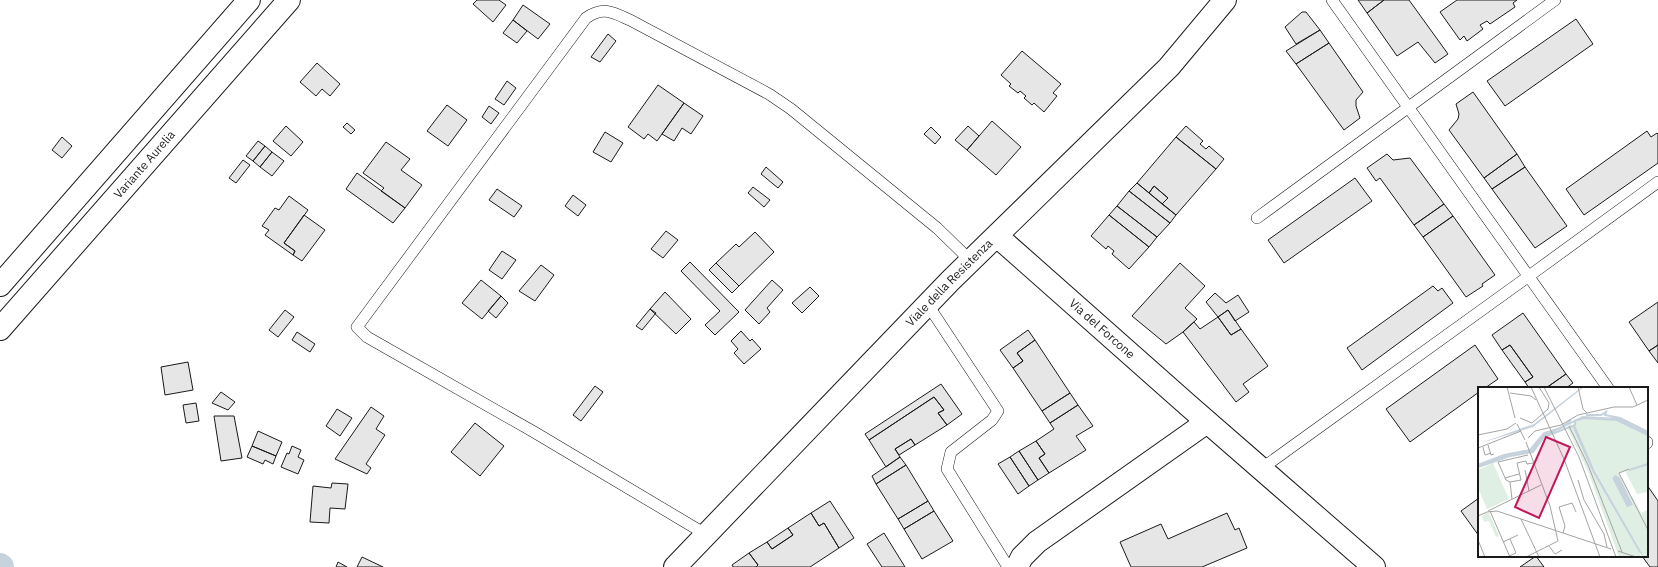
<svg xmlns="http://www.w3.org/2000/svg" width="1658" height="567" viewBox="0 0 1658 567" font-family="'IBM Plex Sans',sans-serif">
<rect width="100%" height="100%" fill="#fff"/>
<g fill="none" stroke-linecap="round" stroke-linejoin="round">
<!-- canal -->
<path stroke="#c6d2dc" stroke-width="26" d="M0,566L1,567"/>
</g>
<!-- building -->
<path fill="#e6e6e6" stroke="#1a1a1a" d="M477,0H499L506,5L493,22L473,4Z
M1358,0H1384L1367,13Z
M1384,0H1409L1448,54L1435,63L1418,42L1397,56L1367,13Z
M1457,0H1517L1513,3L1515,7L1490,24L1487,21L1480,25L1483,29L1467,41L1464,36L1460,40L1440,12Z
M523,5L550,24L538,39L513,20Z
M1302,12H1306L1320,30L1296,44L1285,27Z
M1576,19L1593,44L1505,106L1487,81Z
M513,20L527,31L517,43L503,33Z
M1320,30L1329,43L1296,64L1286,51Z
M608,34L616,41L600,62L591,57Z
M1329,43L1363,92L1356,100V106L1360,118L1344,130L1296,64Z
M1022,51L1061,84L1053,93L1057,96L1044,112L1034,103L1032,105L1024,98L1026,96L1020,91L1018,93L1009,86L1011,84L1001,75Z
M317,63L340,84L330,96L322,89L316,96L300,82Z
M507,81L516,88L504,105L495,99Z
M658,85L684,103L657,141L648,134L644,139L628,127Z
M1473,92L1517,154L1484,178L1449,130L1458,119L1459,114L1456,104Z
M684,103L703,116L691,134L682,128L674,141L662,134Z
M447,105L467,120L448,146L427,131Z
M489,106L499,113L491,124L482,117Z
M992,121L1021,147L996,175L967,150Z
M347,123L355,130L351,134L343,127Z
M286,126L303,142L291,156L273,141Z
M968,126L979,136L967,150L955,140Z
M1186,126L1203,141L1200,144L1206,149L1209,146L1224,159L1216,169L1176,137Z
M931,127L941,137L935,144L924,134Z
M1647,131L1651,137L1657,133L1658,134V163L1584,215L1566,189Z
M605,132L623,143L611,162L593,152Z
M62,137L72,146L62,158L52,150Z
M1176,137L1216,169L1176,215L1162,204L1168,198L1154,186L1149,193L1137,183Z
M258,141L265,146L253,161L246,156Z
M386,142L410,159L401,170L422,185L405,208L381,191L384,188L363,173Z
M265,146L272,152L260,167L253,161Z
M272,152L284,161L272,176L260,167Z
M1387,154L1393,160L1410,158L1444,204L1414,225L1380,178L1376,181L1367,168Z
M1517,154L1525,167L1492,189L1484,178Z
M243,160L250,165L236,183L229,178Z
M766,167L783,182L778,188L761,174Z
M1525,167L1567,226L1535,248L1492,189Z
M357,173L405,208L393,223L346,189Z
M1355,178L1372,201L1284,263L1268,240Z
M1137,183L1176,215L1170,223L1129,191Z
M1154,186L1168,198L1162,204L1149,193Z
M753,187L770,200L764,207L748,193Z
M497,189L522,206L514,217L489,200Z
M1129,191L1170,223L1157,237L1117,206Z
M573,195L586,205L578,216L565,206Z
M289,196L308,210L284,243L295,251L293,255L265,235L269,230L262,226L275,208L279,210Z
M1444,204L1453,216L1423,237L1414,225Z
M1117,206L1157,237L1149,247L1109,215Z
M304,215L325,230L302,261L293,255L295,251L284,243Z
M1109,215L1149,247L1129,269L1112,254L1114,251L1108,246L1106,249L1091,236Z
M1453,216L1495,275L1482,284L1483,286L1466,297L1423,237Z
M666,231L678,240L663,258L651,249Z
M755,232L774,252L739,286L716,263L736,244L739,247Z
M502,251L516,260L502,279L489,270Z
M690,262L739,312L715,335L705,325L720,311L681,271Z
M716,263L739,286L732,293L709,270Z
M1180,263L1205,286L1185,308L1197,319L1183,332L1166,344L1132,316Z
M541,265L554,275L535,301L519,291Z
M481,280L501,296L482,319L462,303Z
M772,280L783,290L767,308L770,312L759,324L745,310Z
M1433,286L1438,291L1442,288L1453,303L1362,370L1347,348Z
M810,287L819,296L802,313L792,303Z
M665,292L691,319L676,334L650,309Z
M1215,293L1226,303L1238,295L1249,312L1235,321L1228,310L1218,317L1206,302Z
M501,296L508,303L496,318L488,311Z
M1658,302V345L1649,351L1629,322Z
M650,309L656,313L642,330L636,326Z
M285,310L294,317L278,337L269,330Z
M1228,310L1241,329L1231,335L1218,317Z
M1523,313L1566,374L1546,388H1529L1525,382L1533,377L1510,345L1502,350L1492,335Z
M1218,317L1231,335L1241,329L1268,366L1243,384L1249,392L1236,402L1183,332L1194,322L1200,329Z
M1028,330L1035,340L1017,353L1023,361L1013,368L1000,350Z
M741,331L750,341L752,339L761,349L744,364L734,353L738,349L731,341Z
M297,332L315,344L310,352L292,340Z
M1035,340L1070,393L1042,411L1013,368L1023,361L1017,353Z
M1475,345L1498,379L1485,388H1479V392L1410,442L1386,409Z
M1510,345L1533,377L1525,382L1502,350Z
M1658,345V363L1649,351Z
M188,362L193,390L165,395L161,367Z
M1566,374L1573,383L1566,388H1546Z
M941,384L962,414L947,425L938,413L944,410L934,397L869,440L865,434Z
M595,386L603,392L581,421L573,415Z
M221,392L235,402L228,410L212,403Z
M1070,393L1078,405L1050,423L1042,411Z
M934,397L944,410L938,413L947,425L915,445L911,439L895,449L900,457L886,467L869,440Z
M196,403L199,421L186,423L183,405Z
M1078,405L1093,426L1076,436L1086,450L1049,473L1039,458L1045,454L1036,441L1054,429L1050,423Z
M371,407L384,416L376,429L385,435L366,464L371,468L367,474L335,459Z
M337,409L352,418L340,436L326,426Z
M214,416H234L242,458L221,461Z
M475,423L504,446L480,476L451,452Z
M258,431L282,442L276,456L252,446Z
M911,439L915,445L899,455L895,449Z
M1036,441L1045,454L1039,458L1049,473L1038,480L1019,451Z
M252,446L276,456L273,464L265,460L263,464L247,457Z
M292,446L301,450L298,457L304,460L298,474L281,467L287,453L289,454Z
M1019,451L1038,480L1029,486L1010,457Z
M900,457L906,465L876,484L872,476Z
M1010,457L1029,486L1018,494L998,464Z
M906,465L928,501L898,519L876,484Z
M332,483L348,484L345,509L330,508L329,523L310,522L313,486L331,488Z
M1647,485L1658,501V567H1650L1642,556H1647Z
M1479,498V536L1461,511Z
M830,501L854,538L839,548L824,523L819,526L811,513Z
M928,501L934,511L904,529L898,519Z
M934,511L953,541L922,559L904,529Z
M811,513L819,526L824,523L839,548L810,567H756L758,565L749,553L767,542L772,549L793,535L788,528Z
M1227,513L1235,530L1239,528L1247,548L1202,567H1131L1120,542L1161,524L1168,539Z
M788,528L793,535L772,549L767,542Z
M884,533L905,567H882L867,544Z
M749,553L758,565L756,567H733L732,565Z
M1536,556L1544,567H1520Z
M362,557L383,567H357Z
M338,562L347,567H336Z"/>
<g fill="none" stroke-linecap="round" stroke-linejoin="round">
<defs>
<path id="service" d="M1332,0L1608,388
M1257,218L1555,0
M928,305L998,411L992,420L951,452L947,469L1008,567
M1647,442V443
M1261,469L1529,276L1658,182
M707,535L534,432L367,337L357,327L586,18C603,6 612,12 630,20L769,94L791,109L937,228L971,261"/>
<g id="minor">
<path id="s1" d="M997,236L1189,406L1374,567"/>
<path id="s2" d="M675,567L950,281L1169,67L1225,0"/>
<path d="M1017,567L1022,557L1037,542L1207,422"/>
</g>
<g id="trunk">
<path d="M0,285L249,0"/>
<path id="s3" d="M0,329L289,0"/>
</g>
</defs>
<!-- service casing -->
<use href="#service" stroke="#1a1a1a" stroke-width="12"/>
<!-- minor casing -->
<use href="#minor" stroke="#1a1a1a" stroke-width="24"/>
<!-- trunk casing -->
<use href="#trunk" stroke="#1a1a1a" stroke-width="24"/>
<!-- service -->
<use href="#service" stroke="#fff" stroke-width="11"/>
<!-- minor -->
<use href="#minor" stroke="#fff" stroke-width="22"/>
<!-- trunk -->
<use href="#trunk" stroke="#fff" stroke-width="22"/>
</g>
<g text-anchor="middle" stroke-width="3" stroke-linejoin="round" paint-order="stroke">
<!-- street labels -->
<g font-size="12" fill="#1a1a1a" stroke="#fff">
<text dy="4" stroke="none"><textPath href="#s3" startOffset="219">Variante Aurelia</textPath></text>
<text dy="4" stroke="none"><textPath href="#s2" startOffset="395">Viale della Resistenza</textPath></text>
<text dy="4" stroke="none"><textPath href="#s1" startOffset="140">Via del Forcone</textPath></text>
</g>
</g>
<!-- overview -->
<g transform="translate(1478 387)">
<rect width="170" height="170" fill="#fff"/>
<path d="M109,30L139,33L170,48V108L169,105L159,107L147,84L141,86L161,123L163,126L170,123V169H165L111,72L96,36ZM136,89L151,109L154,118L149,119L134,91ZM93,37L114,84L164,170H141L111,87L89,40Z" fill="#e0efe3" fill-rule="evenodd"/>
<path d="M162,54V59L166,61L170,59V71L157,58ZM153,63L162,67L159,74L161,77L157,80L152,74L154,70L150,74L146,67ZM153,108L163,126L170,123L163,128L170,141V145L166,146V150L163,146L157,147L147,127L143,129L145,125L157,121Z" fill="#e0efe3"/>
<path d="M8,126H11L21,149L18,150L11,134L6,135L4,129Z" fill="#e0efe3"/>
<path d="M15,76L31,112L9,122L0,101V83Z" fill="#e0efe3"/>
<path d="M104,0H106L55,40L0,57L56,37ZM97,38L116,82L166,170L161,165L114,84L94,39ZM137,88L142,91L155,118L149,120L134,91Z" fill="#c6d2dc"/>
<path fill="none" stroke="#c6d2dc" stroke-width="2" d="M108,28H123L128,25L127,28L142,31L170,45M0,78L26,68L52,63L66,46L83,41L93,33M0,79L30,68L54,64L65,49L105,30L140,32L170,46M0,80L32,69L55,65L66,50L97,38V34L106,31L139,33L170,48M151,83L170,77"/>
<path fill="none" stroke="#a3a3a3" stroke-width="1" d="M29,0L37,31M53,0L86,72L122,170M66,0L101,70L138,170M100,0L105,22L109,26M151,0L159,18M32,6L53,9L58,13M42,31L54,36L70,22L71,16L61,0M39,37L47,53M91,39L110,78L144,165M0,48L29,42L38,36M50,51L57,44L83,38L100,28L136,20H155L170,13M48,55L72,119L80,154L48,170M10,58L13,68L16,67M5,60L7,68L13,66M0,61L43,44M151,82L141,86L170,143M47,83L51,104M27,91L41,87M100,93L106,113L126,147L129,160M32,95L28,93L20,75L50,68M34,112L32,95L43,93L39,76L48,74L49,77L55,76M10,124L63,98M12,124L32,170M0,129L9,125L19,124L133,162M43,132L61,170M85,146L87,139L81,120L94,116L98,125M0,153L7,170M25,155L40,148M71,159L77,167L84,163M140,164L158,170M29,170L38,166L32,152"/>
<path fill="#c2185b" fill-opacity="0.15" stroke="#c2185b" stroke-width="2" d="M68,50L92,60L61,131L37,120Z"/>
<rect width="170" height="170" fill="none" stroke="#1a1a1a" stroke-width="2"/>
</g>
</svg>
